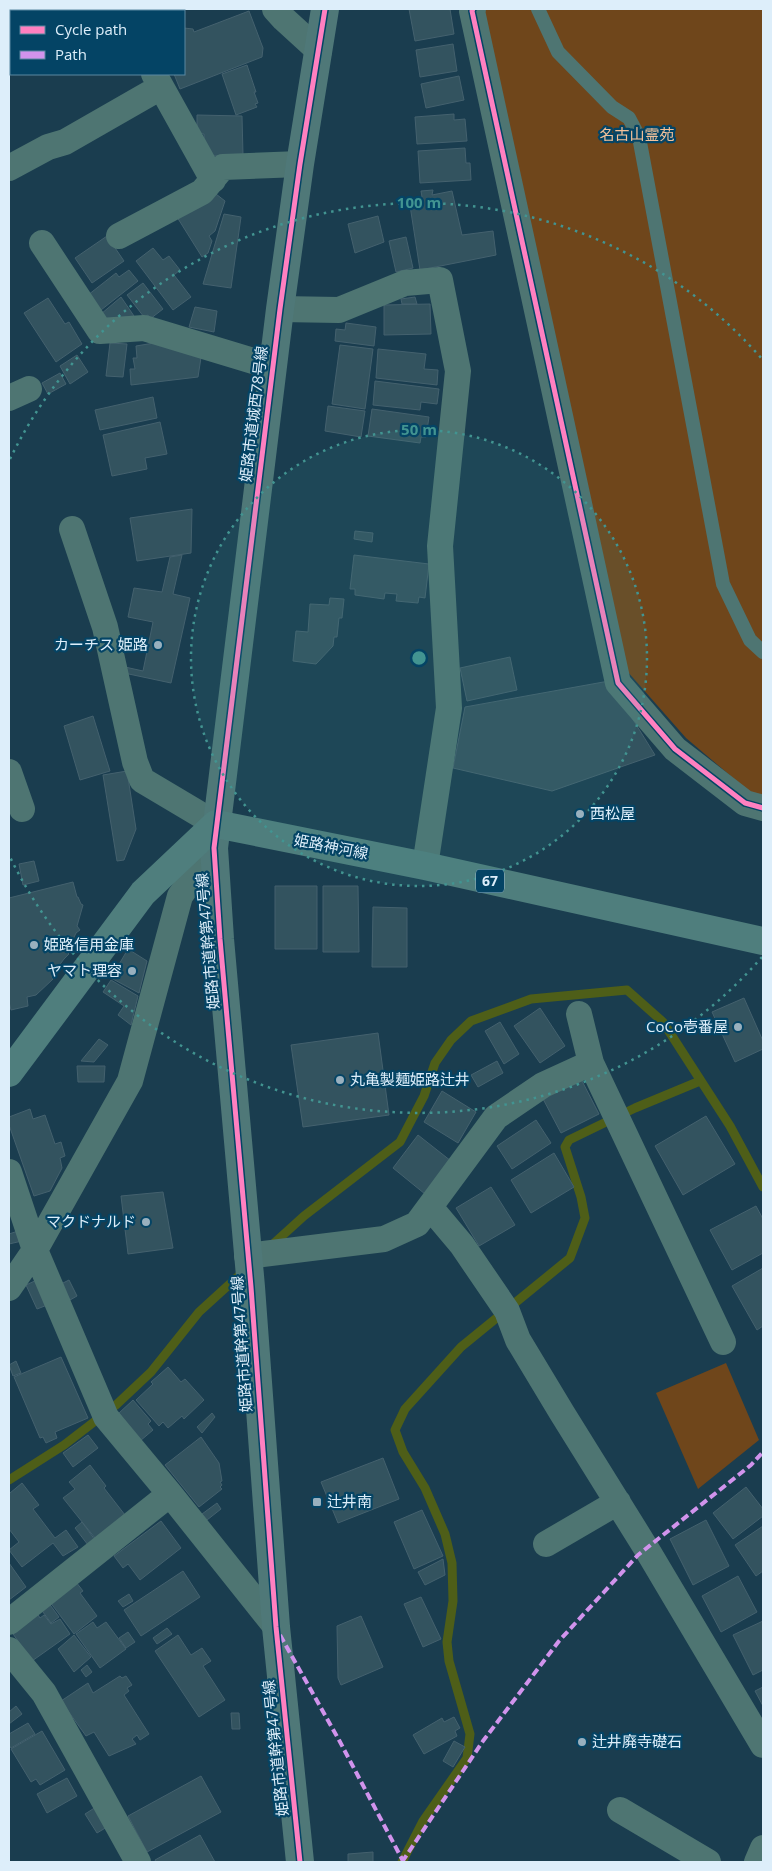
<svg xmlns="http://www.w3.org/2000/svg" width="772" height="1871" viewBox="0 0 772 1871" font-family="'Open Sans','Noto Sans JP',sans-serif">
<rect width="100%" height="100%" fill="#1a3d4f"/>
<!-- green -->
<path fill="#6f461b" d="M482,9H763V797L752,794L686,738L627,671Z
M726,1363L759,1440L698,1489L656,1393Z"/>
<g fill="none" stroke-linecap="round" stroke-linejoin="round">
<!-- stream -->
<path stroke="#4e5e18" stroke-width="9" d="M272,1245L304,1216L400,1142L424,1096L435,1063L451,1040L471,1021L531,999L627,990L663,1022L730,1126L763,1187
M9,1480L64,1445L116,1405L151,1372L199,1312L244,1271
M402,1862L423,1821L467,1758L470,1734L449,1661L447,1642L453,1601L452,1563L445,1534L425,1488L403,1452L395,1430L405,1409L461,1347L570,1258L585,1218L581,1197L565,1147L569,1140L635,1108L700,1081"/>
</g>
<!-- building -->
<path fill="#33535f" stroke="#44616e" d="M409,9H450L454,34L415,41Z
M249,11L263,48L262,57L180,89L174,74H184V28L193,29L194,32Z
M453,44L457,71L420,77L416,50Z
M247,65L256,92H254L258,103L255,104L257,107L236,115L222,74Z
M459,76L464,100L426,108L421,84Z
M454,114V120L465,119L467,141L417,144L415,117Z
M197,115L242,116L243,155L212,156L204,144V134L197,133Z
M465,148L466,163H470L471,180L420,183L418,151Z
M433,190L432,195L452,191L462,235L493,231L496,255L420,270L409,199L422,197L421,191Z
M216,194L225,201L215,231L209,236L212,241L208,253L202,257L177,217Z
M224,214L241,217L231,288L203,284Z
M378,216L384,242L355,253L348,224Z
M107,236L124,261L92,283L75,258Z
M406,237L413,268L396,272L389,241Z
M153,248L163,260L169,256L180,270L174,275L191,297L173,310L136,261Z
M129,270L138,281L101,310L88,295L116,273L119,277Z
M143,283L163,309L150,319L148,315L144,317L127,295Z
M121,297L134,316L105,320L101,314Z
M415,297L417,304H402L401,299Z
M48,298L65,324L69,322L82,344L56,362L24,313Z
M430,304L431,334L384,335V305Z
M195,307L217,311L214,332L189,327Z
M346,323L376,327L374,346L335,341L336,329L345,330Z
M160,342L202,351L198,377L131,385L130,369H135L133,358H137L136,346Z
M110,343L127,344L123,377L106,376Z
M340,345L373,349L365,409L332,404Z
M378,349L426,354L424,369L438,370L437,385L376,378Z
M77,355L88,372L70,384L60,366Z
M60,373L66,384L48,394L42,383Z
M375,381L439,389L437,404L421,402L420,410L373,405Z
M153,397L157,418L100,430L95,410Z
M328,406L365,411L361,437L325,431Z
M372,409L429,417L426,437H421L420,443L368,436Z
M160,422L167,454L145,458L147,469L112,476L103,435Z
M192,509L191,553L137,561L130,518Z
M355,531L373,533L372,542L354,539Z
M182,555L173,594L190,598L171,683L124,673L125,667L143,671L153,622L128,617L134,588L162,592L170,557Z
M354,555L429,564L425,598L419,597L418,603L396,601L397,594L385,593L384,599L355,595V589H350Z
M330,598L344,599L342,618H339L337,637H334L333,646L316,664L293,661L296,631L308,632L310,604L329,605Z
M510,657L517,690L467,701L460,668Z
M609,681L655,755L552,791L453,768L465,707Z
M93,716L110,771L80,780L64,726Z
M127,771L136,829L124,860L117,861L103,775Z
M34,861L39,881L23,885L19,864Z
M73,882L77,897H78L81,904L83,905L77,926L80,930L76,933L67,952L69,954L64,959L51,976L53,979L36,995L27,997L28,1006L11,1010L9,1002V898Z
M275,886H317V949H275Z
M323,886H358L359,952H323Z
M373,907L407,908V967H372Z
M128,949L147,961L139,993L111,978Z
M111,980L138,996L131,1025L118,1015L124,1006L103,992Z
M744,998L763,1041V1049L735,1062L712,1012Z
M540,1008L565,1046L540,1063L514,1026Z
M500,1022L519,1054L504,1064L485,1031Z
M378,1033L389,1115L303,1127L291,1045Z
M99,1039L108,1045L94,1062L81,1061Z
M497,1061L503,1073L478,1087L471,1075Z
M77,1066H105L104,1082H78Z
M580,1077L599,1114L561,1133L542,1097Z
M442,1091L476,1112L458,1143L424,1122Z
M30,1109L33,1119L45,1115L55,1144L61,1142L65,1156L60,1158L62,1168L50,1191L34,1196L9,1125V1117Z
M706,1116L735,1164L683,1195L655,1146Z
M536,1120L551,1143L512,1169L497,1146Z
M418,1135L451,1161L425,1194L393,1168Z
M554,1153L574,1187L531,1213L511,1180Z
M491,1187L515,1225L479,1246L456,1208Z
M163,1192L173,1248L128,1254L121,1196Z
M756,1206L763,1219V1253L732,1270L710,1230Z
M21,1230L22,1241L9,1244V1234Z
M763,1268V1326L757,1330L732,1286Z
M39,1279L50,1304L37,1309L26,1285Z
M69,1280L77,1296L70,1300L61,1284Z
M61,1357L88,1418L55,1432L57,1438L46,1443L43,1437L40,1438L14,1377Z
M16,1361L21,1373L13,1376L9,1365Z
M168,1367L181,1382L185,1379L204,1400L184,1419L182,1416L168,1428L163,1422L159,1426L136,1400L153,1384L151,1382Z
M133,1400L151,1421L148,1424L153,1430L140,1441L119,1413Z
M212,1413L215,1417L202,1433L197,1427Z
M88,1435L98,1448L73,1467L63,1453Z
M201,1437L219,1463L222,1481L220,1482L222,1485L220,1487L222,1489L199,1507L165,1465Z
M383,1458L399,1499L338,1523L321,1482Z
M90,1465L106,1486L104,1488L125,1515L95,1538L63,1498L75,1489L69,1482Z
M22,1483L39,1505L33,1509L55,1538L66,1530L78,1547L63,1556L53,1543L22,1567L9,1550L19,1542L9,1529V1491L10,1493Z
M746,1487L763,1509V1516L733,1539L713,1513Z
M217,1503L221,1509L207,1520L202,1514Z
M422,1510L443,1556L414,1569L394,1522Z
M706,1520L729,1566L693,1585L670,1539Z
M161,1521L181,1548L140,1580L128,1564L123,1568L114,1556Z
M82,1522L95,1540L88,1545L75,1528Z
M763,1526V1571L756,1576L735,1545Z
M443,1559L445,1575L425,1585L418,1572Z
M9,1563L26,1587L9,1600Z
M183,1571L200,1597L141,1636L124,1610Z
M738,1576L757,1612L721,1632L702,1596Z
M76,1582L83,1591L80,1593L97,1616L74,1634L50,1602Z
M129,1594L133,1601L123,1607L118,1601Z
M421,1597L441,1639L423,1647L404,1604Z
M48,1602L59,1617L51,1623L40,1608Z
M37,1613L40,1618L44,1615L51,1624L60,1619L70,1634L32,1661L11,1631Z
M361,1616L383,1667L341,1685L338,1678L337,1626Z
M763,1621V1670L753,1675L733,1635Z
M93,1622L97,1628L106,1622L126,1649L100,1668L76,1634Z
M167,1628L172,1634L157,1644L153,1638Z
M128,1632L135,1642L126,1648L119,1638Z
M74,1635L91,1657L74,1672L58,1649Z
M178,1635L191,1655L202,1648L211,1661L203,1666L225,1700L199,1717L155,1651Z
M87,1665L92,1672L86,1677L81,1670Z
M120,1676L122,1678L126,1676L132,1685L127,1688L129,1691L124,1695L149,1734L140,1740L137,1735L132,1739L136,1744L109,1756L94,1732L86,1736L61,1701L88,1683L93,1693Z
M763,1687V1706L755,1691Z
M16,1706L22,1714L9,1724V1712Z
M231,1713H239L240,1729H232Z
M454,1717L460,1728L455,1731L457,1736L424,1754L413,1735L442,1718L444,1722Z
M28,1723L35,1734L11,1748L9,1745V1734Z
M42,1731L65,1770L40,1785L36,1779L31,1782L11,1749Z
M454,1741L465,1747L453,1767L443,1761Z
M201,1776L221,1812L147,1852L128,1816Z
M67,1778L77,1796L47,1813L37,1794Z
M96,1807L107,1827L97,1833L85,1814Z
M200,1835L215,1862H156L155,1860Z
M373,1852V1862H348V1854Z"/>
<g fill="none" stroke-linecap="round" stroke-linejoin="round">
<!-- lane -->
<path stroke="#4e7572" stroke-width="14" d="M538,9L558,52L612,107L629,118L639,137L723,584L750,640L763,652"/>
<!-- street -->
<path stroke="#4e7572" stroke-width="26" d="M51,9L53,11
M116,9L117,11
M275,9L284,19L319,51
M473,9L472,11L618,683L675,749L745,803L763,808
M154,74L213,180
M9,168L48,147L65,142L161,87
M119,236L202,192L223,167L300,164
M42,243L100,331L144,328L273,367
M280,309L339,310L405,283L440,280L458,371L440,546L449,708L425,866
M9,398L29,389
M72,529L105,627L135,762L142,780L216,824
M9,772L22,809
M579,1014L591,1063L723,1342
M9,1172L35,1250L106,1417L170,1494L276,1627
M430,1207L462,1245L507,1311L518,1340L562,1413L646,1548L763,1745
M247,1256L384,1239L417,1224L496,1117L543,1085L591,1063
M9,1288L35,1250L130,1081L180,896L214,848
M546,1544L618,1502
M9,1622L170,1494
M9,1650L44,1693L138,1862
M620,1810L708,1862
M757,1862L763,1848"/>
<!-- secondary -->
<path stroke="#4f7878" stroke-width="28" d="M300,1862L276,1627L251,1287L220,939L214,848L280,309L300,164L325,9"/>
<!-- primary -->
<path stroke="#4f7e7d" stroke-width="28" d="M9,1073L143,893L216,824L425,866L763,941"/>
<!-- quiet -->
<path stroke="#d193ec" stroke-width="4" stroke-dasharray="8 4" stroke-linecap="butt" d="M280,1635L339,1740L403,1861
M402,1862L483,1741L559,1641L638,1555L751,1465L763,1452"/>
<defs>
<path id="cycleway" d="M473,9L472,11L618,683L675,749L745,803L763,808
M300,1862L276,1627L251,1287L220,939L214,848L280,309L300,164L325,9"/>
</defs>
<!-- cycleway casing -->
<use href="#cycleway" stroke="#044465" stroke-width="8"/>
<!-- cycleway -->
<use href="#cycleway" stroke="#ff80c0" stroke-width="5"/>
</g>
<!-- distance rings -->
<circle cx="419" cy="658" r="228" fill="#429491" fill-opacity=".12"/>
<g fill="none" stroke="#429491" stroke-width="2.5" stroke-dasharray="2.5 5">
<circle cx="419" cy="658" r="228"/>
<path d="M762 957A455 455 0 0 1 10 857M10 459A455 455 0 0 1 762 359"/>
</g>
<!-- markers -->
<g fill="#99b0be" stroke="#044465" stroke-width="2">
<circle cx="158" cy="645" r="5"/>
<circle cx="580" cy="814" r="5"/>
<circle cx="34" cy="945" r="5"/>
<circle cx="132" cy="971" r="5"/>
<circle cx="738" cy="1027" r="5"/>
<circle cx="340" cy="1080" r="5"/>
<circle cx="146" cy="1222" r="5"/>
<rect x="312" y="1497" width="10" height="10" rx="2.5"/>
<circle cx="582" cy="1742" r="5"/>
</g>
<g text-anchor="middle" stroke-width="4.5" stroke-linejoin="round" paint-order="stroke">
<!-- shield labels -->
<rect fill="#044465" stroke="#9cbbcd" stroke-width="1" x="476" y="869.5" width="28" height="23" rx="4"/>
<g font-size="14" font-weight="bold" fill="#ddeefa">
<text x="490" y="886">67</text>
</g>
<!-- park labels -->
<g font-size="15" fill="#f5c29a" stroke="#044465">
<text x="637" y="140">名古山霊苑</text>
</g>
<!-- street labels -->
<g font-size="15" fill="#ddeefa" stroke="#044465">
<text transform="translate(254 414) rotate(-83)" y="5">姫路市道城西78号線</text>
<text transform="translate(331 847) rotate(11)" y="5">姫路神河線</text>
<text transform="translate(208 941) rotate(-95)" y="5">姫路市道幹第47号線</text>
<text transform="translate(242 1344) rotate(-94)" y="5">姫路市道幹第47号線</text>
<text transform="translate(276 1748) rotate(-96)" y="5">姫路市道幹第47号線</text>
</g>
<!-- poi labels -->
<g font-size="15" fill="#ddeefa" stroke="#044465" text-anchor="start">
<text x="148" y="650" text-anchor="end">カーチス 姫路</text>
<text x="590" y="819">西松屋</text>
<text x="44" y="950">姫路信用金庫</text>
<text x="122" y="976" text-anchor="end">ヤマト理容</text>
<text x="728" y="1032" text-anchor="end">CoCo壱番屋</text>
<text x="350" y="1085">丸亀製麺姫路辻井</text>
<text x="136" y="1227" text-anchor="end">マクドナルド</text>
<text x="327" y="1507">辻井南</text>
<text x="592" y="1747">辻井廃寺礎石</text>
</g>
</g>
<circle cx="419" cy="658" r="8" fill="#429491" stroke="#044465" stroke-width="2.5"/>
<g font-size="15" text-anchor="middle" font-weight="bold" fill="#429491" stroke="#044465" stroke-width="4.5" stroke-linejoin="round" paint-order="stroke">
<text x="419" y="208">100 m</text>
<text x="419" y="435">50 m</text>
</g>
<!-- border -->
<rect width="772" height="1871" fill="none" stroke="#ddeefa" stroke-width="20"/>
<!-- legend -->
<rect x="10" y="10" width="175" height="65" fill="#044465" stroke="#5b88a1"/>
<rect x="20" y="26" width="25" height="8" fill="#ff80c0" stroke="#5b88a1"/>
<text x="55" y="35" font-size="15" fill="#ddeefa">Cycle path</text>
<rect x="20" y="51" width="25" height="8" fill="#d193ec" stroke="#5b88a1"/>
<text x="55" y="60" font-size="15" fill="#ddeefa">Path</text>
</svg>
